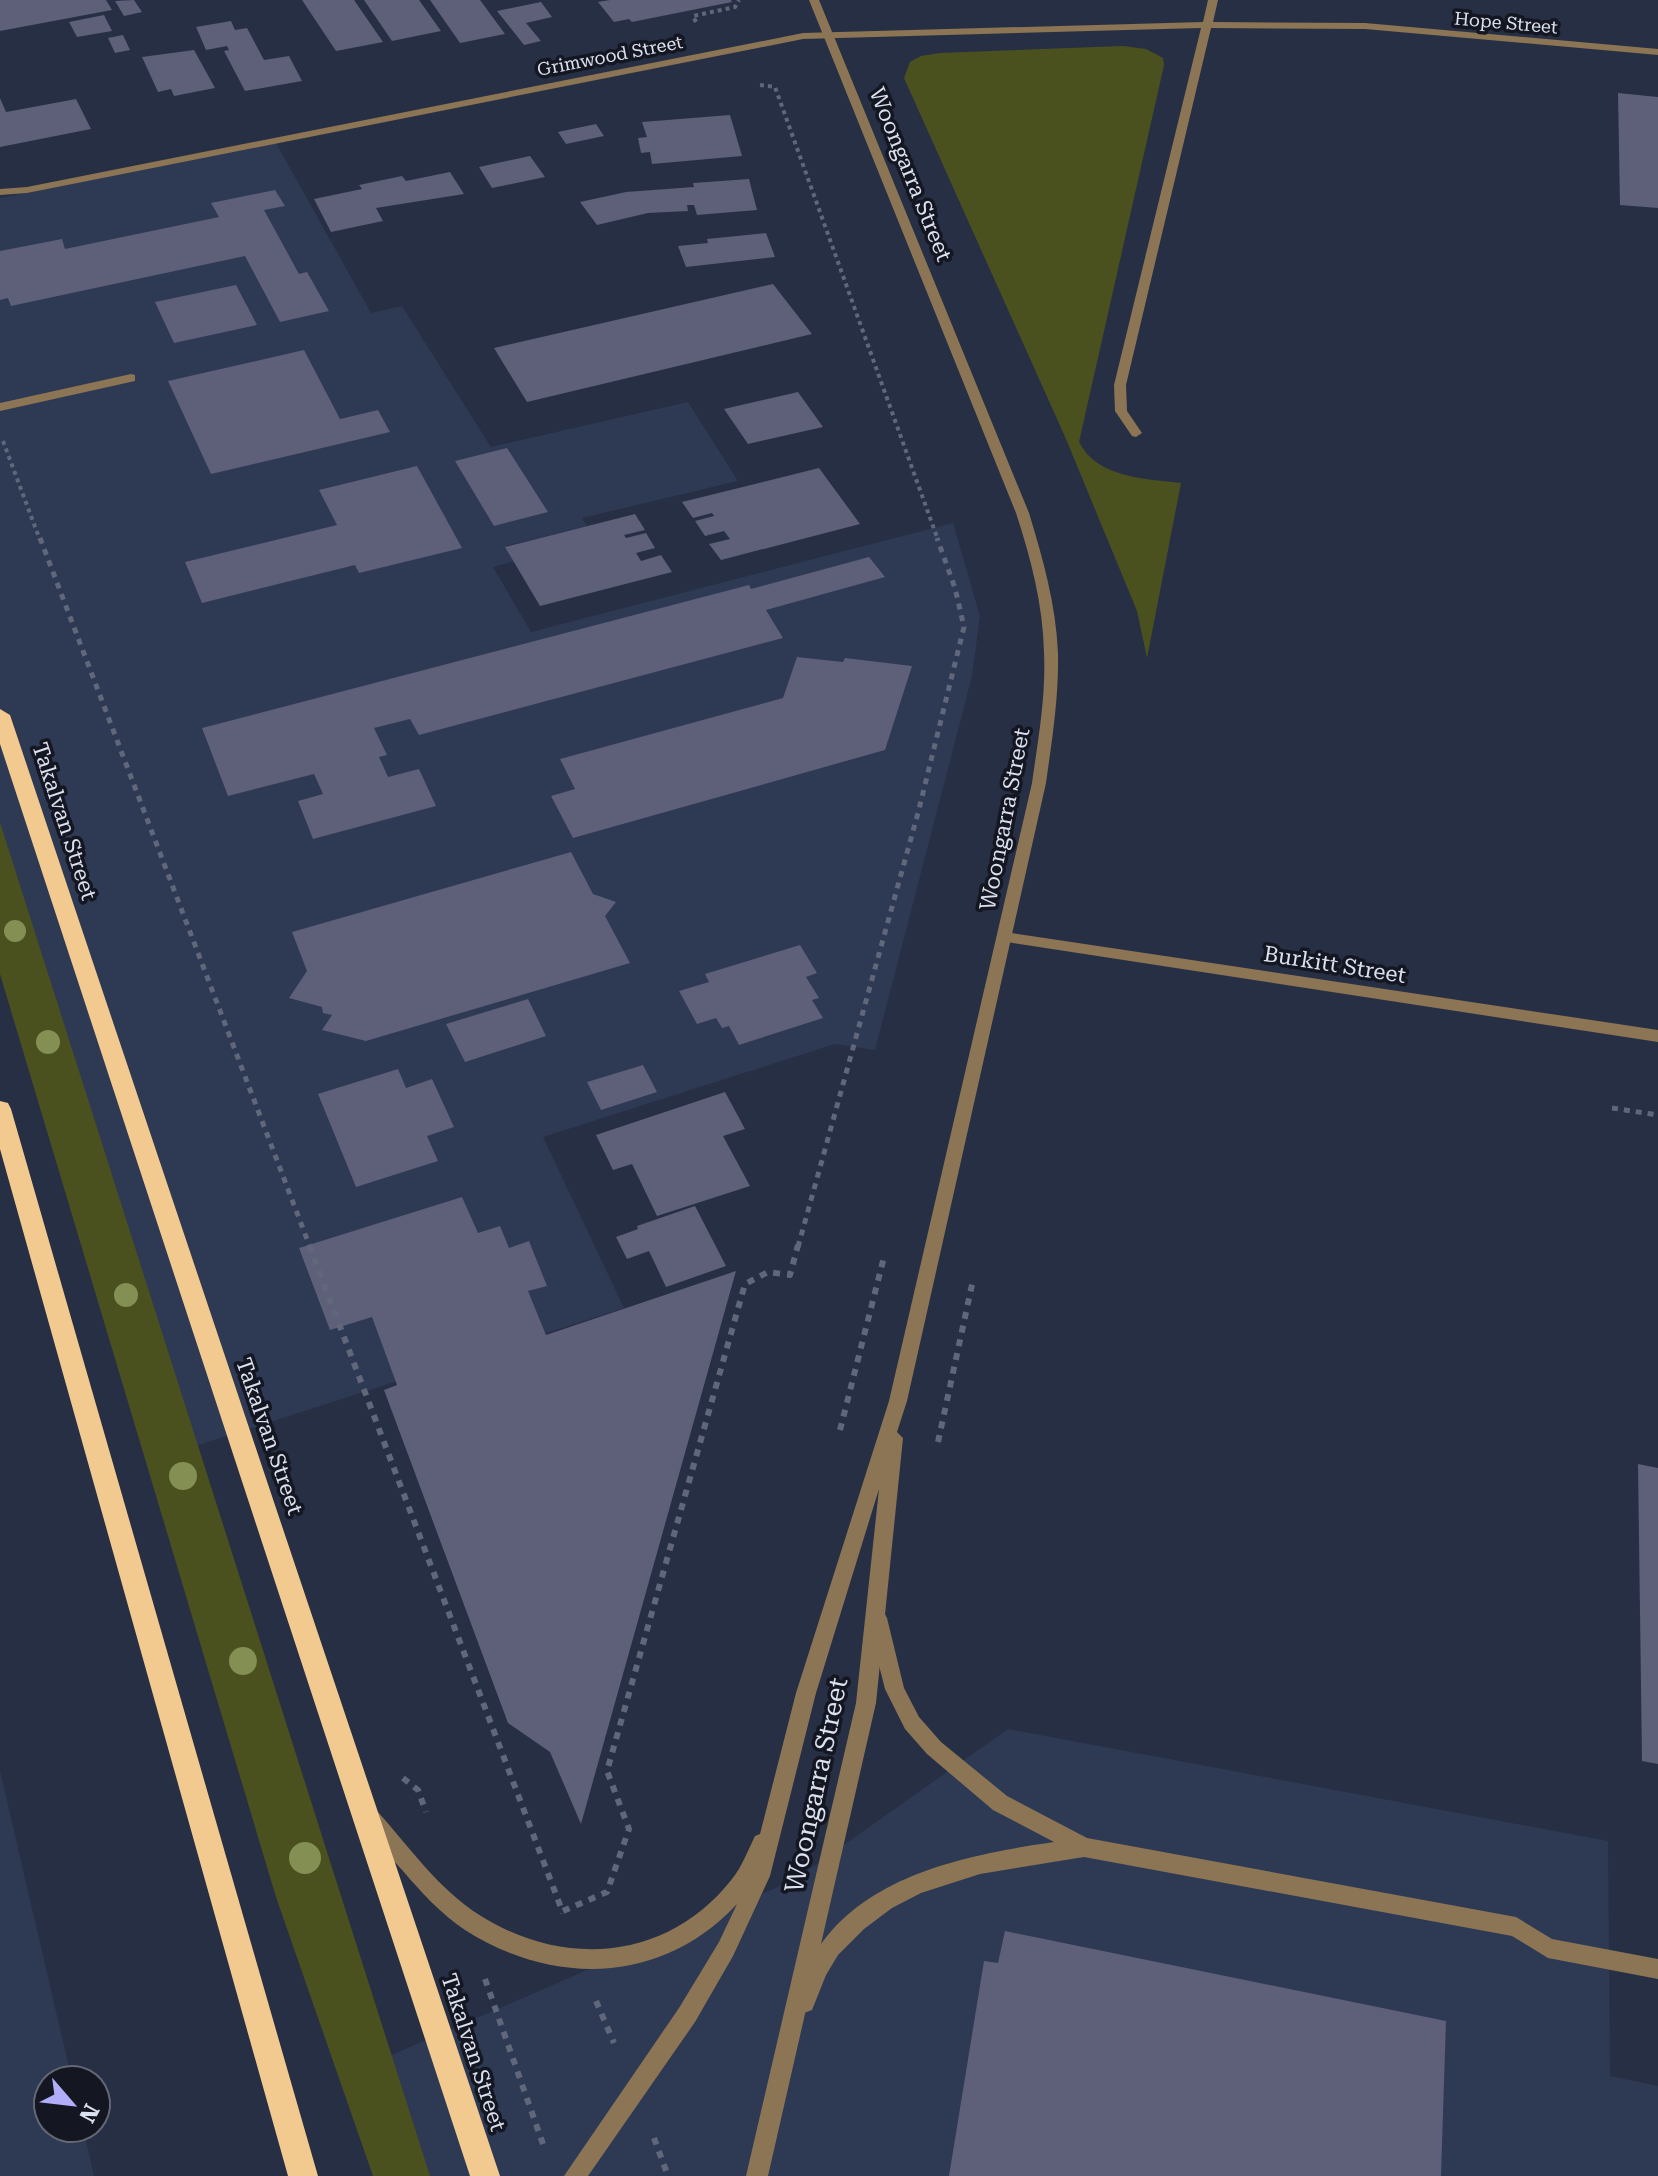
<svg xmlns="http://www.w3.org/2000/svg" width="1658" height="2176" viewBox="0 0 1658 2176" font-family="'Roboto Serif',serif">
<rect width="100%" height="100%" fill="#272f44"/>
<!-- built -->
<path fill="#2e3954" d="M276,143L371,313L402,306L491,447L688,402L738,481L582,518L587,526L506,546L514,561L493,567L531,632L953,523L980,616L972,676L875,1050L835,1044L543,1137L624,1308L171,1454L0,902V198Z
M1008,1729L1608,1841L1610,2076L1658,2086V2176H408L371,2064L794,1880Z
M0,1771L72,2080H48V2128H83L94,2176H0Z"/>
<!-- green -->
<path fill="#4b511e" d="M1123,46L1146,49L1163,58L1164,65L1079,442C1097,478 1146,479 1181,483L1147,658L1137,611L1066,439L904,78L910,62L921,56L940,53Z
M0,823L4,835L430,2176H373L276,1897L0,974Z"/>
<!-- building -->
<path fill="#5e5f78" d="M0,0H106L112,10L0,31Z
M134,0L142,12L124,16L115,1Z
M302,0H354L383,42L336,51Z
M364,0H419L441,31L392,41Z
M430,0H480L505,34L460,43Z
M610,0H731L732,2L632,22L629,19L614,22L598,2Z
M541,2L552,17L526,23L541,41L524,45L497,11Z
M104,15L112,31L77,37L69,22Z
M231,21L235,30L247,28L264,60L289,56L302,81L245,91L224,51L229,50L227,46L206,50L196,27Z
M123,35L130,50L115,53L108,38Z
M194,50L215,88L174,96L171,89L158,92L142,57Z
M1618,93L1658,97V208L1620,205Z
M0,98L6,112L76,99L91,129L0,147Z
M730,115L742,156L652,164L650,152L641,153L638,138L647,137L642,122Z
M596,124L604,136L566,144L558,132Z
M530,156L545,177L492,188L479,167Z
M450,172L464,194L376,208L383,221L331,232L314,199L362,189L359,185L402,176L406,181Z
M749,179L757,210L697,215L694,205H687L688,211L648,213L597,225L580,202L626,192L694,187L693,183Z
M275,190L285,206L264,210L299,274L307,272L329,311L280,322L245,256L11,306L8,298L0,300V251L62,239L65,249L219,217L211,203Z
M766,233L775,257L686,267L678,246L708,243L707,239Z
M773,284L812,334L527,402L494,348Z
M236,285L257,325L174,343L155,302Z
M304,350L340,419L378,410L390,432L211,474L168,381Z
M798,392L823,427L748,444L724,409Z
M507,448L548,512L494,526L455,461Z
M417,466L462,548L359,573L355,565L202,603L185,562L337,525L319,490Z
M819,468L860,524L721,560L709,544L730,539L724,531L705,536L695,521L714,516L712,513L693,518L682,502Z
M635,514L645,530L624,535L626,538L646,533L655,548L636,553L641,561L661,555L672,572L540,606L505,547Z
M869,557L885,577L766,610L783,638L419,735L410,719L374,728L387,755L379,757L388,777L419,769L436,806L313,839L298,801L323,794L314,774L228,796L202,728L749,585L751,589Z
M797,657L843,662L845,658L912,666L885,750L573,838L551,796L575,789L560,759L783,698Z
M571,852L593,894L616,902L605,916L630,963L366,1041L322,1030L332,1015L323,1013L322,1007L289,998L307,971L292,932Z
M800,945L817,973L806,977L819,998L812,1000L823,1018L739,1045L729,1026L722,1028L716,1018L697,1024L679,991L709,982L705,974Z
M528,999L546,1036L465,1062L446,1024Z
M643,1065L657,1092L601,1110L587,1082Z
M398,1069L406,1088L432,1079L454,1127L427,1136L438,1161L356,1187L318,1094Z
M725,1092L745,1129L723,1136L750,1186L657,1216L632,1164L613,1170L596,1135Z
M462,1197L478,1233L500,1226L509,1248L529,1241L547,1286L528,1291L546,1335L736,1271L581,1824L550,1752L508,1723L384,1390L397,1385L372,1317L330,1330L299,1248Z
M695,1206L726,1266L666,1287L649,1251L627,1259L616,1237L638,1229L637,1226Z
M1638,1464L1658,1468V1764L1642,1761Z
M1005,1931L1446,2021L1441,2176H949L984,1961L998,1963Z"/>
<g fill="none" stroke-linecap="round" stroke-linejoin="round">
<!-- path-far2 -->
<path stroke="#60677a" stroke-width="4" stroke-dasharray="4 4" stroke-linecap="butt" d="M696,22L693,16L735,7L739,0
M760,85L775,87L938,540
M3,441L40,540"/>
<!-- path-far1 -->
<path stroke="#60677a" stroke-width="5" stroke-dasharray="6 6" stroke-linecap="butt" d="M40,538L310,1247
M1612,1108L1658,1115
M798,1247L918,813L964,627L955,588L937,538"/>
<!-- path -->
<path stroke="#60677a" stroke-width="6" stroke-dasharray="7 7" stroke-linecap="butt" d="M309,1245L563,1913
M840,1430L884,1257
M938,1442L973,1280
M403,1778L418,1790L426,1812
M563,1911L607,1892L629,1829L607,1771L745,1284L768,1272L790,1275L798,1245
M485,1979L544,2147
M596,2001L614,2043
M654,2138L668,2176"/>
<!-- service -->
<path fill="#8b7555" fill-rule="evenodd" d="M131,374L135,375V381L0,411V403Z
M877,1610L884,1612L887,1618L904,1688L919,1717L941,1742L1007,1796L1087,1838L1516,1917L1552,1939L1658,1959V1979L1548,1958L1512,1936L1084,1857L980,1874L921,1893L892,1908L864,1929L838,1955L826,1975L812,2010L804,2013L796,2010L793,2003C801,1984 808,1964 819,1947C869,1873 972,1854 1054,1842L993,1810L927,1754L905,1729L885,1689L867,1618L870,1612Z"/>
<!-- minor -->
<path fill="#8b7555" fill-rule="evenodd" d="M1208,0H1218L1213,22L1365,23L1658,49V55L1365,29L1211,28L1126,385L1127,411L1142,433L1136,437L1132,436L1115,411L1114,385L1201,28L803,39L27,193L0,195V189L27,187L803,33L1203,22Z
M1005,932L1658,1030V1042L1000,941L997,937L1000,933Z"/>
<!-- tertiary -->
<path fill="#8b7555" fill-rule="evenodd" d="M809,0H819L1029,513C1043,559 1056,605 1058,653C1059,696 1052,740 1046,783L907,1401L897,1432L903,1438L876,1703L768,2176H746L856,1703L879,1489L816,1693L770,1876L733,1956L695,2022L588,2176H564L679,2008L719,1942L737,1904C663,1984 554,1987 465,1930C441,1914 421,1892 403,1871C389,1855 369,1838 361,1819L364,1812L371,1810L378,1812C410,1848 439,1890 481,1916C565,1969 669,1960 732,1879C742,1867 748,1850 755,1836L760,1834L796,1693L889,1401L1032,783C1038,740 1046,697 1044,653C1043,605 1031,559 1016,513Z"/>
<!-- trunk -->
<path fill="#f2ca8f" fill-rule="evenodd" d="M0,709L10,715L500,2176H470L0,744Z
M0,1101L8,1103L11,1109L318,2176H288L0,1149Z"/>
</g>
<!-- trees -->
<g fill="#838f53">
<circle cx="15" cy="931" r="11"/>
<circle cx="48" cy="1042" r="12"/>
<circle cx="126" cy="1295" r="12"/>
<circle cx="183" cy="1476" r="14"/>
<circle cx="243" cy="1661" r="14"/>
<circle cx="305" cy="1858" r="16"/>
</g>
<g text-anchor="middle" stroke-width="7" stroke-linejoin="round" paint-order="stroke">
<!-- far-street labels -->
<g font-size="18" fill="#dce1ef" stroke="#141721">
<text transform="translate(1506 23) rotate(5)" y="6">Hope Street</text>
<text transform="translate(610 56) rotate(-11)" y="6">Grimwood Street</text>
</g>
<!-- street labels -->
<g font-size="22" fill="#dce1ef" stroke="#141721">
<text transform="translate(911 174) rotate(68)" y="8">Woongarra Street</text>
<text transform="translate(1004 819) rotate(-79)" y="8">Woongarra Street</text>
<text transform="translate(65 821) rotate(72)" y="8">Takalvan Street</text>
<text transform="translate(1335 964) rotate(9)" y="8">Burkitt Street</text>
<text transform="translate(270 1436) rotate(71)" y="8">Takalvan Street</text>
<text transform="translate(474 2052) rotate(72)" y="8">Takalvan Street</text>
</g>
<!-- near-street labels -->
<g font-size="26" fill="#dce1ef" stroke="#141721">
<text transform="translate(816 1785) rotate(-78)" y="9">Woongarra Street</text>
</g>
</g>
<!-- north arrow -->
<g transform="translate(72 2104) rotate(118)"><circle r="38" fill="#141721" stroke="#646873" stroke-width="2"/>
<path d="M0-6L14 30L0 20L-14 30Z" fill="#b2adf9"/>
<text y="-12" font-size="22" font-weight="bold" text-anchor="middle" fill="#dce1ef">N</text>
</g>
</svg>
